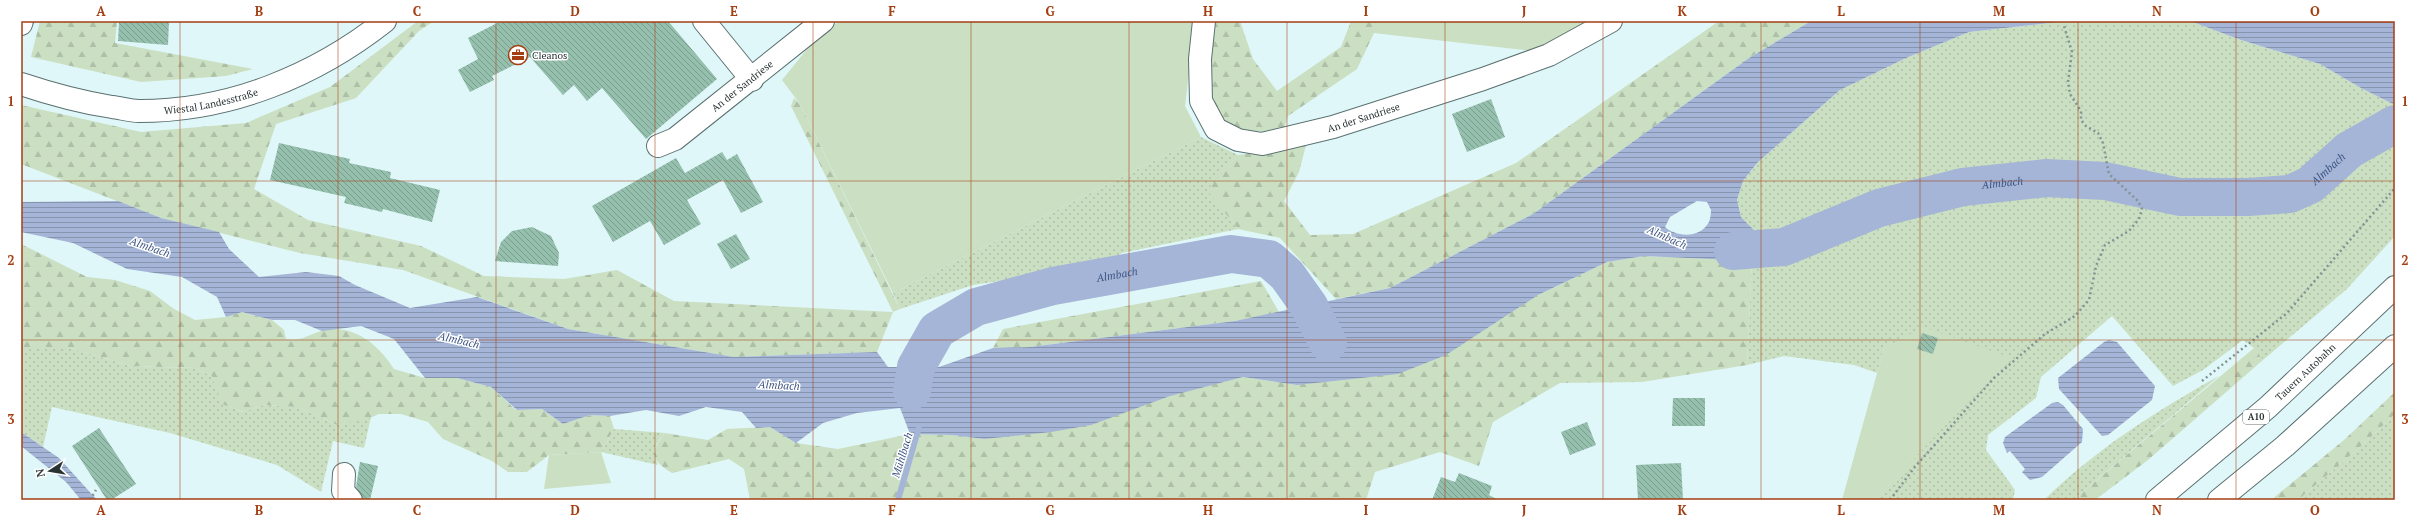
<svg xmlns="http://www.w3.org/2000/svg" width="2416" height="521" viewBox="0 0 2416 521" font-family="'PT Serif',serif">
<defs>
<pattern id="grass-dots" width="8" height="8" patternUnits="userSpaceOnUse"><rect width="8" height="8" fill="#cbdfc2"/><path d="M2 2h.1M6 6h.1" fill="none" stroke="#aec0a7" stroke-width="1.8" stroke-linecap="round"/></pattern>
<pattern id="forest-firs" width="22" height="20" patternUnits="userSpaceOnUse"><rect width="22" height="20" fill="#cbdfc2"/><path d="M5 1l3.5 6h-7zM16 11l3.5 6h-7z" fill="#aec0a7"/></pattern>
<pattern id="water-rules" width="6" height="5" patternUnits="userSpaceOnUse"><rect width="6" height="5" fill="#a4b5d7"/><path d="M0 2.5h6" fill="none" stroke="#8694af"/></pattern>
<pattern id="building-back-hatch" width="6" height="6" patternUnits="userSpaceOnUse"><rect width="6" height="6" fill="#95c0ae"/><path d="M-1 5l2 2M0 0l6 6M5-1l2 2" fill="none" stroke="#7a9d8e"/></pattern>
</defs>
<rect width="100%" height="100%" fill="#dff7f8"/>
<!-- grass -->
<path fill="url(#grass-dots)" d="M2067,21H2190L2241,40L2320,64L2361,88L2395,105V236L2347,289L2263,360L2254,348L2243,340L2203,370L2173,386L2112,316L2041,377L2036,398L1988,435L1986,450L2015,490L2013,500H1875L2008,357L1884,348L1877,373L1854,365L1784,356L1747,365L1752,261L1785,260L1784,247L1774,236L1755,231L1741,217L1737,200L1743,181L1757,163L1840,90L1906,58L1969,32Z
M1201,137L1238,155L1208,190L1238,229L1122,253L1101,266L973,285L900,309L893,293Z
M21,347H68L130,366L195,368L212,376L223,404L243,412L263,405L297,407L337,425L371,417L364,448L333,441L321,492L277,465L170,433L52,407L43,447L21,432Z
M2219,376L2073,500H2044C2095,450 2156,411 2219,376Z
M2395,414V500H2298L2360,447Z
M614,429L665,433C654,445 652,450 658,465L601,452Z"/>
<!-- forest -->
<path fill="url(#forest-firs)" d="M40,21H117L115,43L253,69L226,76L141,82L31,57Z
M418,21H434L419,31L356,98L276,124L254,189L308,220L421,246L484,276L564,279L617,270L674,301L893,312L791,106L794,98L800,104L900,309L893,312L877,352L734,357L568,329L403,270L300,253L161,218L21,164V105L141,132L246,123L330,87Z
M1213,21H1240L1253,59L1277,91L1341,47L1351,21H1374V33L1357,69L1288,116L1284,129C1272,130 1259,132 1247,131C1196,124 1209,56 1213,21Z
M1719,21H1811L1749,58L1533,214L1390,288L1336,299L1280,238L1238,229L1207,190L1238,155L1306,145L1299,172L1284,201L1310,235L1353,234L1516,163Z
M21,244L87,277L115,280L150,291L174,309L195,320L226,317L241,312L272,320L284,330L286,339C302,341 306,336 321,331C352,322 379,345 394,369L425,378H457L491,387L516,410L542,409L563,424L590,415L610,416L614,429L601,452L549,455L527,472H508L492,461L443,439L428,422L401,414H379L365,420L337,425L297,407L263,405L244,412L222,404L212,376L195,368L130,366L68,347H21Z
M1644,256L1752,261L1747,365L1642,382L1560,383L1493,422L1479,466L1440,452L1375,472L1366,500H750L744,469L729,459L672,473C651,461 649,452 665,433L708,440L727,429L770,427L796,443L838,449L910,434L952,435L984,439L1243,377L1297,385L1538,295L1607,262Z
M1261,281L1279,312L1235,321L1030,347L993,348L1003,329Z
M2254,348L2263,360L2148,460L2095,500H2073Z
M2395,392V414L2360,447L2298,500H2271L2344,440Z"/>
<!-- garden -->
<path fill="#cbdfc2" d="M839,21H1195L1185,106L1201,137L893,293L800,104L782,80L812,43Z
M1374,21H1596L1541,52L1374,33Z
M1923,327L2009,357L1875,500H1842L1884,348Z
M601,452L611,483L544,489L549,455Z"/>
<!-- water -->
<path fill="url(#water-rules)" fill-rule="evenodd" d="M1811,21H2067L1969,32L1906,58L1840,90L1757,163L1743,181L1737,200L1741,217L1755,231L1775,236L1784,247L1785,260L1752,261L1644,256L1607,262L1538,295L1446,355L1398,374L1297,385L1243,377L1170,396L1091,425L1051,432L984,439L952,435L910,434L900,408L857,413L823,423L796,443L770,427L756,428L742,412L706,407L679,416L646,410L610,416L590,415L563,424L542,409L517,410L491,387L457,378H425L394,339L361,326L322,331L295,320H272L242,312L226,317L217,297L182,277L127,269L73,243L21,232V202L118,201L161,218L219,232L229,249L259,277L306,272L339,276L355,285L410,308L477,297L568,329L734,357L877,352L888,367H939L993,348L1030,347L1235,321L1390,288L1533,214L1749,58ZM1697,201L1707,202L1711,210C1711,214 1710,219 1709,222C1700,239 1676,237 1665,227L1670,217Z
M2190,21H2395V105L2361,88L2320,64L2241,40Z
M2109,340L2117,342L2155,386L2152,400L2108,435L2102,436L2059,389L2058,378L2104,342Z
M2058,402L2063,405L2083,429L2082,442L2042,477L2030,480L2022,472L2025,469L2010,451L2007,453L2003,443L2005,437L2052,403Z
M21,432L59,458L97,500H81L66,482L21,446Z"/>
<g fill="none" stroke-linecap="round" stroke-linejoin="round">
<!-- stream -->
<path stroke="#a4b5d7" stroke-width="6" d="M898,500L919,427"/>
<!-- river -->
<g stroke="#a4b5d7" stroke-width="38">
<path id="s1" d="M1733,251L1784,247L1879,208L1963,187L2047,178L2105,181L2180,197H2248L2290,194L2310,185L2349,150L2395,124"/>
<path id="s2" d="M912,391L916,367L937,330L976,307L1053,286L1231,254L1269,259L1287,275L1309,306L1328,343"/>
</g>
</g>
<!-- building -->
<path fill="url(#building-back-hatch)" d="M119,21H169L168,45L118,41Z
M501,21H668L717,79L646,139L602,88L587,101L574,85L563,95L530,57L492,76L494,80L470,92L458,70L478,59L468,38Z
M1491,99L1505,137L1467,152L1452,114Z
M279,143L350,159L349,163L391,172L390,178L440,190L432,222L383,209L382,212L344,203L346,197L270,180Z
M722,152L727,160L737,154L763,202L741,213L723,180L687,200L701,224L664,245L650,221L613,242L592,206L676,158L685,173Z
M532,227L551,236L559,253L558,266L495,261L501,242L512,231Z
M736,234L750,259L731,269L717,244Z
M1922,333L1938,338L1933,354L1917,349Z
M1673,398H1705V426H1672Z
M1587,422L1596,445L1570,455L1561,432Z
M99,428L136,484L111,500H107L72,446Z
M360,462L378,466L370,500H363L356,487Z
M1681,463L1683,500H1638L1636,465Z
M1459,473L1492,486L1489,495L1498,500H1432L1441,477L1455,482Z"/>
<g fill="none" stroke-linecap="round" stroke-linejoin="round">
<defs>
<g id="minor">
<path d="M704,21L752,80"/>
<path id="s3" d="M1204,21L1200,59L1201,101L1216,129L1238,140L1262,144L1333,127L1483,79L1549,55L1611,21"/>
<path d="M21,24L22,21"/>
<path id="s4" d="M658,146L675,139L823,21"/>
<path d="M344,474L343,491L351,500"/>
</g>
<g id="major">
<path id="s5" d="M21,84C51,94 80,102 112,107C121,108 130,111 139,111C230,111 315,76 385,21"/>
</g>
<g id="highway">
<path id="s6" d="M2157,500L2268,407L2395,287"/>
<path d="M2219,500L2285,446L2395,346"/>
</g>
</defs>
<!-- minor casing -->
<use href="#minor" stroke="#5b7171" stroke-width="24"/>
<!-- major casing -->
<use href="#major" stroke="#5b7171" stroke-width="24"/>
<!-- highway casing -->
<use href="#highway" stroke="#5b7171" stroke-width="24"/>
<!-- path -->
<path stroke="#829394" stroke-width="2.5" stroke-dasharray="2 3" stroke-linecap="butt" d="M2202,381L2287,313L2395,188
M90,500L96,490
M1890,500L1914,468L1994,378L2045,334L2075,316L2089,300L2096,266L2105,245L2129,231L2139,219L2142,209L2138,201L2109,174L2103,143L2098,133L2086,126L2081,120V111L2070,94L2068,82L2072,52L2064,26"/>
<!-- minor -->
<use href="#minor" stroke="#fff" stroke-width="22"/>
<!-- major -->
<use href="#major" stroke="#fff" stroke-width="22"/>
<!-- highway -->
<use href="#highway" stroke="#fff" stroke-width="22"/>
</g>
<!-- grid -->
<path fill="none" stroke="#a43f13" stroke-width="1" stroke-opacity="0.55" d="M180,21V500M338,21V500M496,21V500M655,21V500M813,21V500M971,21V500M1129,21V500M1287,21V500M1445,21V500M1603,21V500M1761,21V500M1920,21V500M2078,21V500M2236,21V500M21,181H2395M21,340H2395"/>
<!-- icons -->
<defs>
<symbol id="office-ring" viewBox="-11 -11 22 22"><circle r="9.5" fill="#fff" stroke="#a43f13" stroke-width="1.5"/><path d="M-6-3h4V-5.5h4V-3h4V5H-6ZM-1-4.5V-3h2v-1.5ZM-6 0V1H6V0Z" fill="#a43f13"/></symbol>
</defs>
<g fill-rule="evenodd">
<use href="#office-ring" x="507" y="44" width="22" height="22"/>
</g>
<g text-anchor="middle" stroke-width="3" stroke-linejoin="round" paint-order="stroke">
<!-- shield labels -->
<rect fill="#fff" stroke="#697070" stroke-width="1" x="2243" y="410" width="26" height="14" rx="3"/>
<g font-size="9" font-weight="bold" fill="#293233">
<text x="2256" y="420">A10</text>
</g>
<!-- poi labels -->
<g font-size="10" fill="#293233" stroke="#fff" text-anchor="start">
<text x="532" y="59">Cleanos</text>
</g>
<!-- street labels -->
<g font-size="10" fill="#293233" stroke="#fff">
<text dy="4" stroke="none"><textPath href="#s4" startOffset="104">An der Sandriese</textPath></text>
<text dy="4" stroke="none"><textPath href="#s5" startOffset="194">Wiestal Landesstraße</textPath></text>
<text dy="4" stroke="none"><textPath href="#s3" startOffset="266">An der Sandriese</textPath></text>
<text dy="4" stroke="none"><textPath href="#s6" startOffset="196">Tauern Autobahn</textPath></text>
</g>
<!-- water labels -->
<g font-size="11" font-style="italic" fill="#3d5483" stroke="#fff">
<text dy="4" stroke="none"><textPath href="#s1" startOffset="616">Almbach</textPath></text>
<text dy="4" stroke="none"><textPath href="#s1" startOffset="280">Almbach</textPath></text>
<text transform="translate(1667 237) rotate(24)" y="4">Almbach</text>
<text transform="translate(150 247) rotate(19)" y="4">Almbach</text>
<text dy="4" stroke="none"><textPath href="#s2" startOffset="257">Almbach</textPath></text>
<text transform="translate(459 340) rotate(13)" y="4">Almbach</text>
<text transform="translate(779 385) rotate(3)" y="4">Almbach</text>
<text transform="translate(902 455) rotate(-73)" y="4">Mühlbach</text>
</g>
</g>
<!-- border -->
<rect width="2416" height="521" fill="none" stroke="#ffffff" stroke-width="44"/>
<!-- north arrow -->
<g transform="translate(50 471) rotate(258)" stroke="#ffffff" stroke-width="3" paint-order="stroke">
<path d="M0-3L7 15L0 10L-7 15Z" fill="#293233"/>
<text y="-6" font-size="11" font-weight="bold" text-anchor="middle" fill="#293233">N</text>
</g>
<rect x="22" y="22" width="2372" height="477" fill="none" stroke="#a43f13" stroke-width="1.5"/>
<g font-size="13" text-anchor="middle" font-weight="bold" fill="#a43f13">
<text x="101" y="16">A</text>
<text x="259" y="16">B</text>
<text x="417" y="16">C</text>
<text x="575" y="16">D</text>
<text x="734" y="16">E</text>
<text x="892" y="16">F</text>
<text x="1050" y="16">G</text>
<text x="1208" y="16">H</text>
<text x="1366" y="16">I</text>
<text x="1524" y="16">J</text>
<text x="1682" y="16">K</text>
<text x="1841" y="16">L</text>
<text x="1999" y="16">M</text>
<text x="2157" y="16">N</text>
<text x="2315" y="16">O</text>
<text x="11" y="106">1</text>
<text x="2405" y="106">1</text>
<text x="11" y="265">2</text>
<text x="2405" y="265">2</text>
<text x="11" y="424">3</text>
<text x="2405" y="424">3</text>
<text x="101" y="515">A</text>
<text x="259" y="515">B</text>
<text x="417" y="515">C</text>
<text x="575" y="515">D</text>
<text x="734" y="515">E</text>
<text x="892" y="515">F</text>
<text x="1050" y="515">G</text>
<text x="1208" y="515">H</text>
<text x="1366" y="515">I</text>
<text x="1524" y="515">J</text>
<text x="1682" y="515">K</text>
<text x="1841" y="515">L</text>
<text x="1999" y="515">M</text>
<text x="2157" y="515">N</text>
<text x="2315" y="515">O</text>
</g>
</svg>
